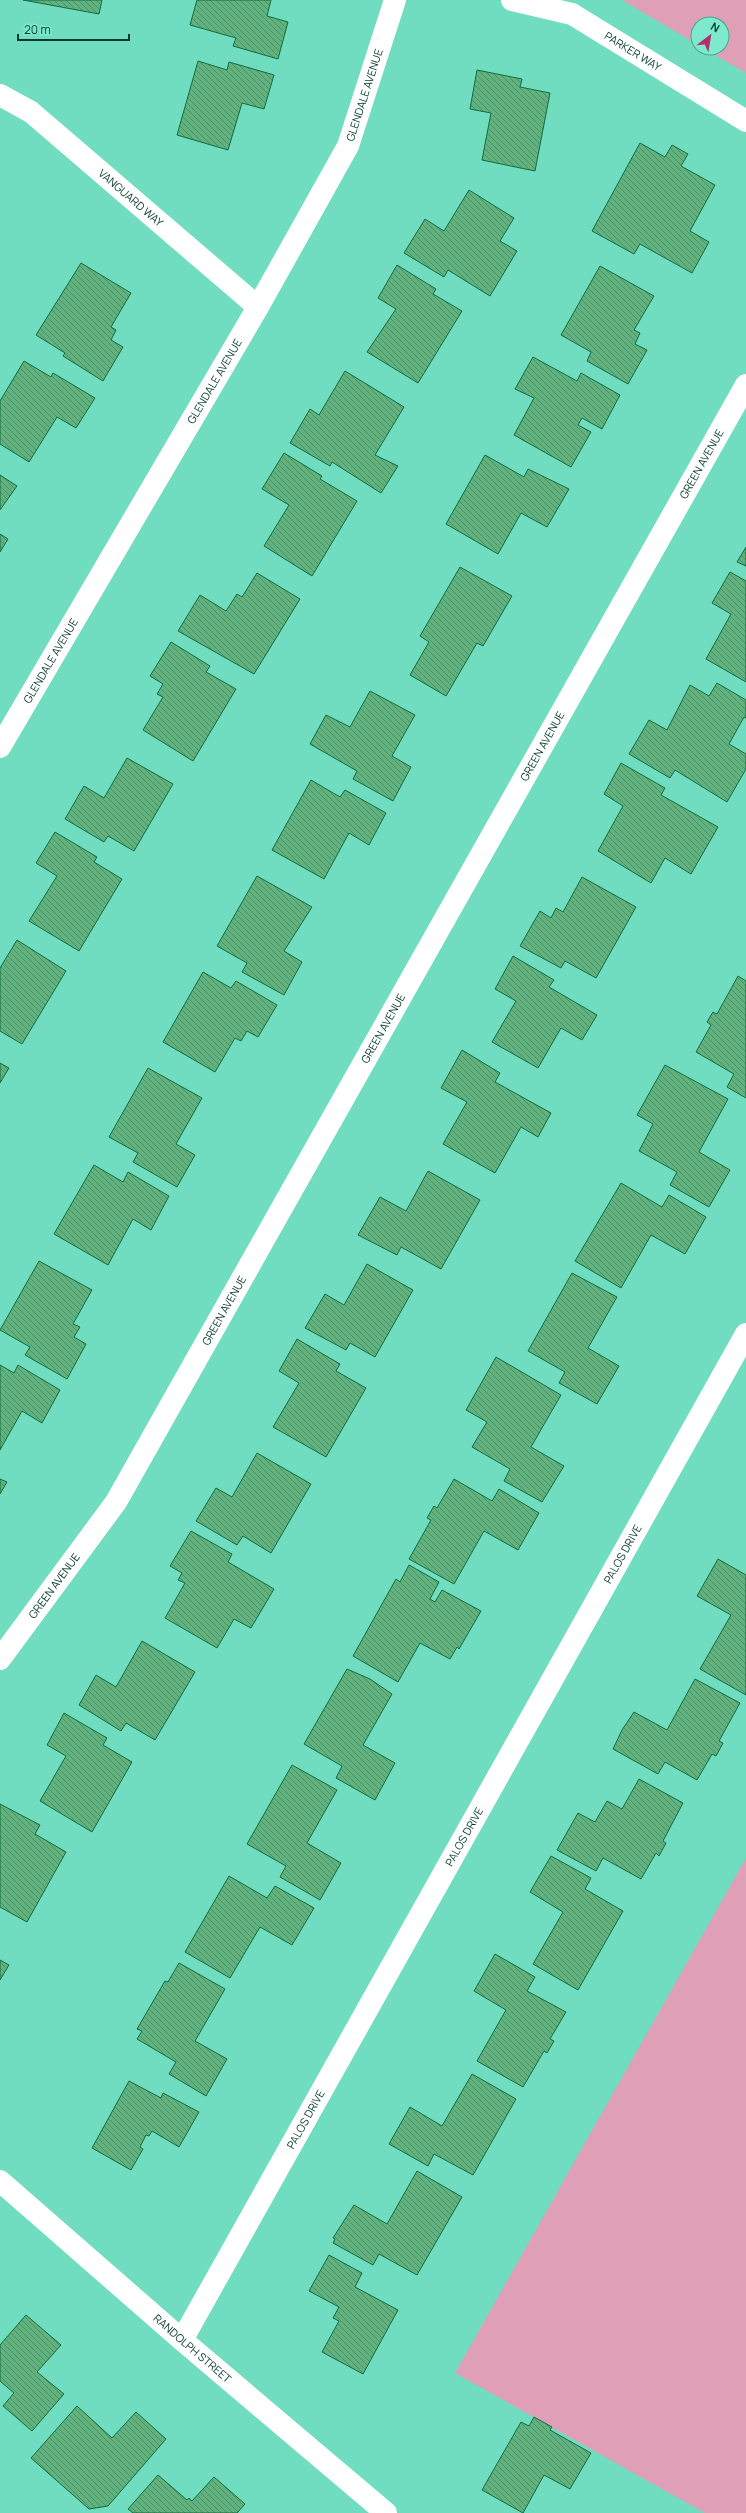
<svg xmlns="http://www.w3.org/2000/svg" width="746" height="2513" viewBox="0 0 746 2513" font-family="Manrope,sans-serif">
<defs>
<pattern id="building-back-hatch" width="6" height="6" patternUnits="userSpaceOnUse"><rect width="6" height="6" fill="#61b27f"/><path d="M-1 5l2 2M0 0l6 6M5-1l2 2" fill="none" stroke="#4e9268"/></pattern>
</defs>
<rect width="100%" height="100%" fill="#70ddc1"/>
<!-- green -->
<path fill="#df9fb7" d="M622,0H746V73L703,48H722V24H698V45Z
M746,1858V2513H705L455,2373Z"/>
<!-- building -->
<path fill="url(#building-back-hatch)" stroke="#126c3e" d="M23,0H102L99,14Z
M197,0H271L267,16L288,22L278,59L233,46L236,38L190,25Z
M198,61L227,70L229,62L274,75L264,109L242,103L228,150L177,135Z
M477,70L522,79L520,87L550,93L535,171L482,160L491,113L470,109Z
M640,143L665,157L672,145L688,154L681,166L715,185L690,231L709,242L692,273L640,244L634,254L592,231Z
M469,190L514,218L500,241L517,251L490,296L448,270L444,277L404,253L425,219L444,231Z
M81,263L131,293L111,327L116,330L111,340L123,347L103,381L63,356L65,353L36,335Z
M397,265L436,289L433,294L462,311L418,383L367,352L396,309L378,298Z
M600,266L654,296L634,330L640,333L635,344L647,350L628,384L587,361L591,352L561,335Z
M533,357L577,381L581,373L620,395L602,429L582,418L578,425L591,432L571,467L514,435L534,398L515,389Z
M24,361L51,377L53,373L95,398L76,428L57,417L29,462L0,444V401Z
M345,371L404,407L375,455L398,466L381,493L332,462L330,466L290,443L310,409L319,415Z
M284,453L322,476L320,479L357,501L312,576L264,546L289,505L262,489Z
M485,455L524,477L528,469L569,489L547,527L521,513L498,554L446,524Z
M0,475L17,486L0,510Z
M0,534L8,539L0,552Z
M746,547V566L737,562Z
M460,567L512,596L483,646L477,643L446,696L410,675L429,642L420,636Z
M730,572L746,581V682L706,659L731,614L712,603Z
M257,573L300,599L254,674L178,631L200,595L226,611L237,594L242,597Z
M171,642L210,666L206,672L236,689L193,761L143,730L163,697L157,694L163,684L150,676Z
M717,683L746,700V718L744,717L729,744L746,754V769L727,802L675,770L670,778L629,754L649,720L667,730L690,685L709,696Z
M370,691L415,715L392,756L411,767L393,801L353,779L357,771L310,744L326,715L350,727Z
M127,758L173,784L134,851L108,836L104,842L65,819L84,786L104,798Z
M621,763L665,788L661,795L718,827L691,874L665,858L651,883L598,851L623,806L604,794Z
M311,780L340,797L345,790L386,813L369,845L349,833L324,879L272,850Z
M55,832L97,857L94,862L122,879L79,951L29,921L57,876L36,863Z
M257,876L312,907L284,951L302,962L284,995L242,972L247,963L217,946Z
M582,877L636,907L596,978L565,961L561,968L520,946L540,911L551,918L556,908L563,912Z
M17,940L66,971L22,1044L0,1031V968Z
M513,956L554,980L549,987L597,1015L582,1040L561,1028L538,1068L492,1042L516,1001L495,989Z
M203,972L231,988L236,981L277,1005L258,1037L247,1031L241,1041L235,1038L215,1072L163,1042Z
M738,976L746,981V1098L727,1087L734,1074L696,1052L711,1025L707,1022L713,1012L717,1014Z
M462,1050L500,1073L495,1082L551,1113L538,1137L521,1127L495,1173L443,1144L467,1102L441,1088Z
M0,1063L9,1068L0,1083Z
M665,1065L728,1099L699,1152L730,1170L709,1207L670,1185L677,1172L639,1151L653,1124L637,1115Z
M148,1068L202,1098L176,1144L195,1155L177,1187L133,1162L138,1153L109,1137Z
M94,1165L123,1182L128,1172L169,1196L151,1230L133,1219L108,1265L54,1234Z
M428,1171L480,1200L441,1269L401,1247L397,1255L358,1235L380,1197L406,1211Z
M621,1183L662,1207L669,1195L706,1217L685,1254L651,1235L621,1288L575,1261Z
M39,1261L92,1290L73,1324L80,1327L74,1337L86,1344L67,1379L25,1355L30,1347L0,1330Z
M367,1264L413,1290L375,1357L350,1343L346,1350L305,1328L325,1294L344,1305Z
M572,1273L617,1297L588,1348L619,1366L597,1404L559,1383L565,1372L528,1351Z
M297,1339L340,1364L336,1371L366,1388L326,1457L273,1427L299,1383L279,1371Z
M496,1357L561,1395L531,1447L564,1466L542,1502L504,1481L510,1469L472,1447L487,1422L466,1410Z
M0,1365L14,1373L18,1365L60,1390L42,1423L22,1411L0,1450Z
M257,1453L311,1484L271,1553L243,1536L237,1545L196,1521L216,1488L232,1497Z
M0,1479L7,1482L0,1494Z
M454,1479L492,1501L499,1489L539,1513L518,1550L484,1531L454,1584L409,1559L431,1520L427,1518L434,1506L437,1508Z
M191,1531L232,1554L228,1562L274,1589L251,1628L234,1619L217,1648L165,1618L185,1583L178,1580L182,1573L170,1566Z
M718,1559L746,1575V1695L700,1669L731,1615L697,1596Z
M409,1565L439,1582L430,1599L435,1602L442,1590L481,1611L459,1649L457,1647L450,1659L420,1643L398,1682L353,1656L396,1579L400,1582Z
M142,1641L195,1672L155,1740L126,1723L121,1731L79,1705L96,1675L116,1687Z
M347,1669L370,1679L392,1694L363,1745L395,1763L375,1800L336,1778L342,1766L304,1744Z
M695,1679L740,1703L719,1741L723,1743L716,1756L712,1754L697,1780L665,1762L658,1774L613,1749L622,1730L634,1712L667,1730Z
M64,1713L107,1738L103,1745L132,1762L92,1832L40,1801L66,1756L47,1745Z
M292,1765L337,1790L307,1843L341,1863L320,1900L280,1877L286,1866L247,1844Z
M639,1779L683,1803L663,1841L666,1843L659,1856L656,1853L641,1879L603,1858L596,1871L557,1850L578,1813L595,1822L607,1801L622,1809Z
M0,1804L40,1825L35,1834L66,1852L27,1922L0,1907Z
M551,1856L591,1878L585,1889L623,1911L578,1990L533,1964L563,1912L530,1892Z
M229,1876L267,1898L275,1886L314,1908L292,1945L260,1927L230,1978L185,1952Z
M495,1954L535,1977L527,1991L566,2012L550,2039L554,2041L547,2053L544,2051L523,2087L477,2061L506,2010L474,1991Z
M0,1960L9,1965L0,1980Z
M179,1963L225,1989L195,2041L227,2059L206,2096L169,2074L176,2062L137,2039L142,2031L137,2029L165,1981L168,1982Z
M472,2074L516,2099L473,2175L434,2154L428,2166L389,2144L410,2107L442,2126Z
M129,2081L161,2098L163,2093L199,2112L179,2147L152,2131L149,2136L146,2135L140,2147L143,2149L131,2170L92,2148Z
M417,2171L462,2197L417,2275L379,2254L373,2265L333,2243L335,2239L333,2238L354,2205L387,2224Z
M329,2255L362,2273L355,2287L398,2310L363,2374L322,2352L339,2321L333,2318L339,2307L309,2291Z
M26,2315L61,2345L37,2372L64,2394L32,2431L3,2406L14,2393L0,2381V2345Z
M77,2406L112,2438L136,2412L166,2439L108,2506L89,2509L31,2458Z
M534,2417L552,2427L550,2430L591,2453L570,2489L544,2475L523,2513L482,2490L521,2422L529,2426Z
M158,2475L187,2500L189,2498L192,2501L214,2477L245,2504L237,2513H133L128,2509Z"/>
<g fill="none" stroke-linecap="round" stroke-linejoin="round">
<!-- street -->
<g stroke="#fff" stroke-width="22">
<path id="s1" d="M512,0L572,14L746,121"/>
<path id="s2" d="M0,95L31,112L258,307"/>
<path id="s3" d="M0,747L258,307L348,146L395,0"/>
<path id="s4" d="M0,1659L116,1502L746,385"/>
<path id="s5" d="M0,2181L182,2340L386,2513"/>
<path id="s6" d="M182,2340L746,1334"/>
</g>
</g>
<g text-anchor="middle" stroke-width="3" stroke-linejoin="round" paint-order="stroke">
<!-- street labels -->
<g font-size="11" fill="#06392e" stroke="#7deace">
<text dy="4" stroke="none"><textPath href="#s1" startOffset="133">PARKER WAY</textPath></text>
<text dy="4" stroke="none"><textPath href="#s3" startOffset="748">GLENDALE AVENUE</textPath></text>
<text dy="4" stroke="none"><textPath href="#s2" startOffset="167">VANGUARD WAY</textPath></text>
<text dy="4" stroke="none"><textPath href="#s3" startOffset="424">GLENDALE AVENUE</textPath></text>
<text dy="4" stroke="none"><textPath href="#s4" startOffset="1387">GREEN AVENUE</textPath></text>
<text dy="4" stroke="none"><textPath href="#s3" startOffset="100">GLENDALE AVENUE</textPath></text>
<text dy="4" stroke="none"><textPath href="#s4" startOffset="1063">GREEN AVENUE</textPath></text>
<text dy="4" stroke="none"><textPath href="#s4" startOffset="739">GREEN AVENUE</textPath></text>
<text dy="4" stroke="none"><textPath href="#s4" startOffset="415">GREEN AVENUE</textPath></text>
<text dy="4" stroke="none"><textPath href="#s6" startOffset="901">PALOS DRIVE</textPath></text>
<text dy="4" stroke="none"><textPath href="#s4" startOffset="91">GREEN AVENUE</textPath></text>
<text dy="4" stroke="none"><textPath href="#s6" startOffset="577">PALOS DRIVE</textPath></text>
<text dy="4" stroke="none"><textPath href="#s6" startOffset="253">PALOS DRIVE</textPath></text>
<text dy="4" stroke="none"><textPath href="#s5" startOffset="255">RANDOLPH STREET</textPath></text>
</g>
</g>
<!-- north arrow -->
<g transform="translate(710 36) rotate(31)"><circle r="19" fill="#7deace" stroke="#4da38e"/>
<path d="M0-3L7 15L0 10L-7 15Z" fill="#b42d70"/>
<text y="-6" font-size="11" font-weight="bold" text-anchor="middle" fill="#06392e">N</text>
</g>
<!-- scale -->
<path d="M18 34v6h111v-6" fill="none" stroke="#06392e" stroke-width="2"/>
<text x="24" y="34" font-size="12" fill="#06392e" stroke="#7deace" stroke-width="3" paint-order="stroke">20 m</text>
</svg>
